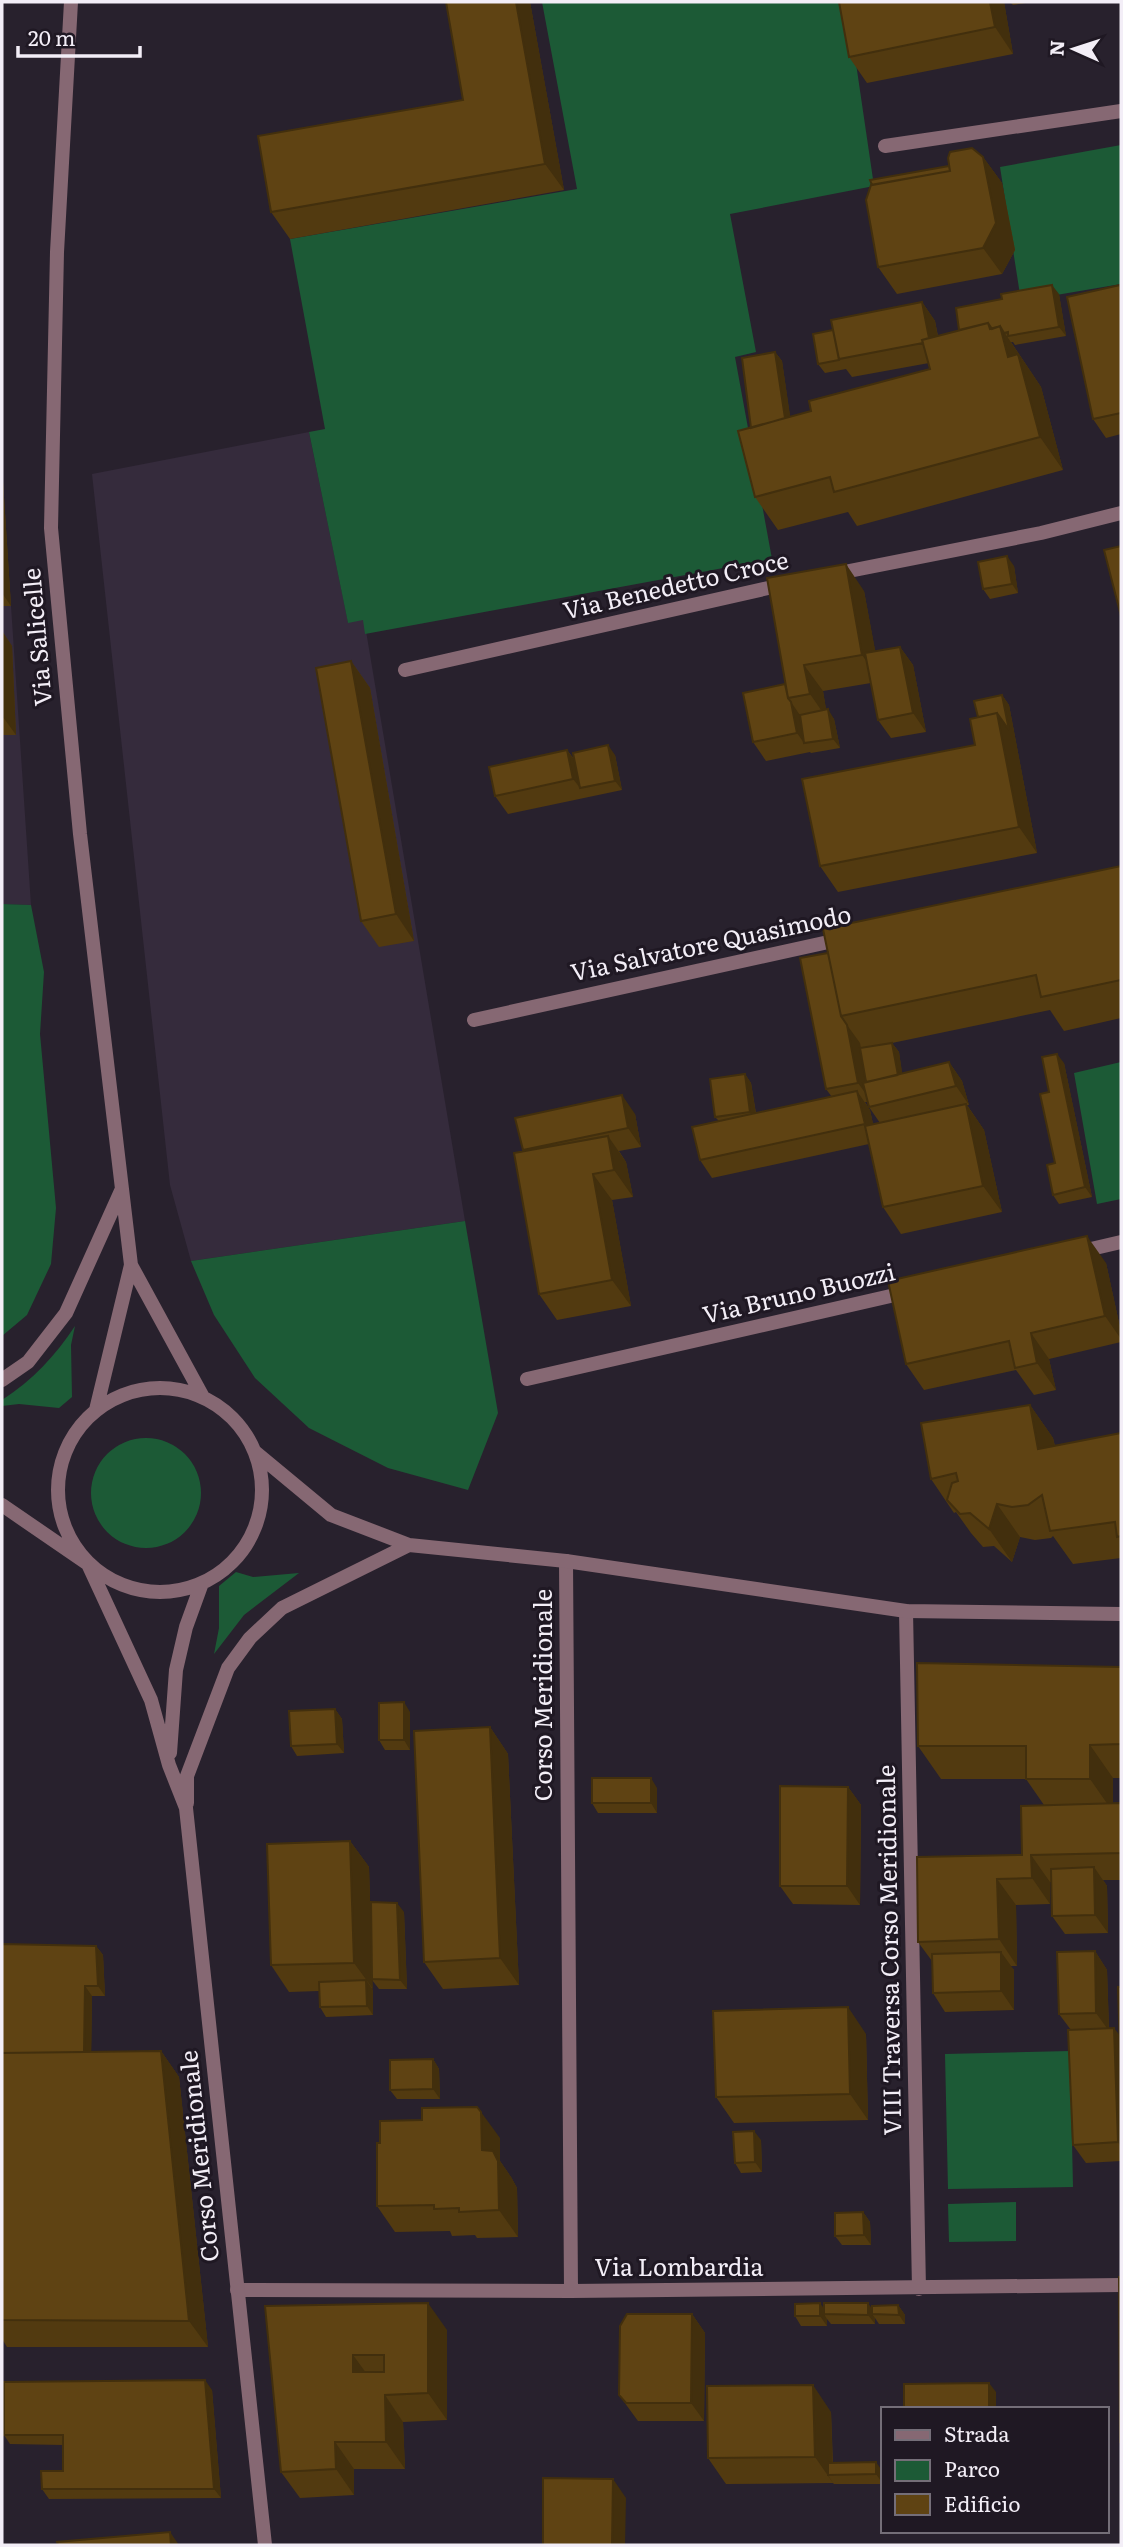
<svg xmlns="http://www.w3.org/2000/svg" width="1123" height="2547" viewBox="0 0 1123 2547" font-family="Literata,serif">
<rect width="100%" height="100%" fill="#28212d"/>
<!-- built -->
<path fill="#352b3c" d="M309,432L348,622L364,619L465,1221L191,1261L170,1185L92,474Z
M2,484L11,606L31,905L2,904Z"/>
<!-- green -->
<path fill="#1c5a36" d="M542,2H847L874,186L730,214L756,352L735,357L772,559L365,634L363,620L348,623L309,432L325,429L290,239L577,189Z
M1121,145V284L1021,301L1000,167Z
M2,904L31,905L44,972L40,1034L56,1208L51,1264L27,1315L2,1336Z
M1121,1062V1199L1097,1204L1074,1073Z
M465,1221L498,1413L468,1490L388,1468L309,1428L255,1378L214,1315L191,1261Z
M75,1326L71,1345L72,1397L59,1408L19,1404L2,1406V1400C33,1380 55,1356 75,1326Z
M91 1493a55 55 0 1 1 110 0a55 55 0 1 1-110 0Z
M236,1572L253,1577L299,1573L244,1615L214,1654L219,1628V1586Z
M1070,2051L1073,2187L948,2189L945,2054Z
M1016,2202V2241L949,2242L948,2204Z"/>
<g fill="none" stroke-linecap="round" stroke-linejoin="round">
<!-- minor -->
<path stroke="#866873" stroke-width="14" d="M885,146L1121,111
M834,574L1041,533L1121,513
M405,670L786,584
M474,1020L842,939
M1078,1252L1121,1242
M527,1379L908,1292
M566,1561L571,2291
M906,1611L919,2289
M237,2290L571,2291L1121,2285"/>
<!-- tertiary -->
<path stroke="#866873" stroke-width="14" d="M71,2L57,252L51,528L80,834L131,1265L96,1410
M131,1265L203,1397
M2,1380L28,1362L66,1313L121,1191
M58 1490a102 102 0 1 1 204 0a102 102 0 1 1-204 0Z
M255,1452L331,1515L409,1545L566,1561L906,1611L1121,1614
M2,1505L88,1564L151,1700L169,1765L186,1808L265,2545
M170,1753L176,1670L186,1627L202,1583
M187,1803V1776L228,1668L250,1638L282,1608L409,1545"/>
</g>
<!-- wall -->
<path fill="#523a10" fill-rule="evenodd" d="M446,2H530L564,190L290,239L271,212L463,100Z
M839,2H1004L1013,54L867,83L849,57Z
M1010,2H1032L1013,5Z
M983,157L1002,183L1015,250L1002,274L897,294L878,267L949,166Z
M1121,287V434L1106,438L1093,419Z
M1059,294L1066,336L1015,345L1013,342H1011L1041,387L1063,470L857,526L848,512L778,530L755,497L751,428L775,352L782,361L790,417L811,411L930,369L929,363L852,377L846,369L825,373L818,364L833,330L922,302L935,321L938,336L959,330Z
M2,466L11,606H2Z
M1014,566L1018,593L990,599L983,589Z
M864,591L875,651L900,647L913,665L926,732L891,738L878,720L871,683L823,691L826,710L834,719L840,748L811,753L810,752L766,761L753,742L785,684Z
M2,631L12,646L16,735H2Z
M351,661L370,688L414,941L379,947L361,921Z
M1002,695L1009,705L1037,853L838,892L820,866L975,745L978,717Z
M567,750L574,759L615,755L622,790L508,814L495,796Z
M1121,866V1018L1064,1031L1050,1010L892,1043L899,1052L902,1074L949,1062L962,1081L969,1105H967L984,1130L1002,1212L901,1234L883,1207L869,1144L712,1178L700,1160L719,1121L715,1117L745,1074L751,1083L756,1113L832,1097L826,1089L828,953ZM865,1102H868L869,1107L880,1123L873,1124L870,1110Z
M1064,1063L1092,1197L1059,1204L1053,1195L1055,1163L1049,1092Z
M635,1114L641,1147L619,1151L626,1162L633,1197L612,1200L631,1306L557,1320L539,1294L523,1150Z
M1106,1263L1121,1332V1342L1049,1359L1056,1390L1034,1395L1016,1370L924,1390L906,1364Z
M1030,1405L1053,1438L1055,1446L1121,1433V1558L1073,1564L1053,1536L1051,1538L1035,1540L1020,1537L1012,1562L994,1546L983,1547L971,1533L956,1512L954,1513L931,1479Z
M1121,1667V1778H1113V1803H1121V1880H1103L1107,1886L1108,1933L1065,1934L1052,1916L1051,1882H1050V1904L1016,1905L1017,1966H1010L1014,1970V2010L945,2012L933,1993L932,1961L918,1942L1022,1855L1044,1805L1026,1779H941L918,1746Z
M335,1709L342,1719L344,1753L297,1756L291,1746Z
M410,1712V1750H385L379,1740Z
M490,1727L508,1754L519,1985L443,1989L424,1962Z
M848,1787L861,1805L860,1905L793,1904L780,1886Z
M657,1788V1813H598L592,1803Z
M350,1841L369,1867L372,1965L404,1912L407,1989H379L372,1980L373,2015L326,2017L320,2007L319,1991L289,1992L271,1965Z
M2,1944L96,1946L103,1955L105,1996H92L91,2052L161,2051L179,2077L208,2347H7L2,2339Z
M1095,1951L1107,1970L1109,2028L1120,2036L1121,1987V2161L1086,2163L1073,2145L1071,2030L1059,2014Z
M866,2034L868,2120L734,2123L716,2097Z
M433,2059L439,2069L440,2099H397L390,2090Z
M500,2138V2161L511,2177L517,2188L518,2237L477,2238L475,2235L452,2236L450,2231L395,2232L377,2206Z
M761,2140L762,2172L741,2173L735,2163Z
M863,2212L870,2222L871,2245H842L835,2236Z
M898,2305L905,2315V2324H879L875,2318V2324H831L827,2319V2326H801L795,2316L824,2308L872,2309Z
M265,2306L447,2330V2420L403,2422L405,2469H354V2495L300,2498L281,2472Z
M692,2314L705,2333L704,2421H638L619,2395Z
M212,2390L221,2498L49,2499L42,2489L63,2471V2445L10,2444L4,2435Z
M831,2412L833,2463L883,2472V2484H834L833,2483L726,2484L708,2458Z"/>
<!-- shaded-wall -->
<path fill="#422f0d" d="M516,2H530L564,190L545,164Z
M990,2H1004L1013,54L995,27Z
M983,157L1002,183L1015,250L1002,274L983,248Z
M1052,285L1059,294L1066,336L1059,327Z
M922,302L935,321L942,360L929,342Z
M988,323L1000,326L1041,387L1063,470L1040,437L990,329Z
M775,352L782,361L796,455L789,446Z
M2,466L11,606L2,593Z
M1007,556L1014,566L1018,593L1012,584Z
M846,564L864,591L881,681L862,655Z
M2,631L12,646L16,735L3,717L2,683Z
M900,647L913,665L926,732L913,713Z
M351,661L370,688L414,941L396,914Z
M804,665L823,691L828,720L810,694Z
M1002,695L1009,705L1037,853L1019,827L997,713Z
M791,702L804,721V743L797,733Z
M828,709L834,719L840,748L833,739Z
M608,745L615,755L622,790L615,781Z
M567,750L580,768V788L573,779Z
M847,1025L860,1043L871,1101L858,1083Z
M892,1043L899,1052L905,1091L899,1081Z
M1057,1054L1064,1063L1092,1197L1085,1187Z
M949,1062L962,1081L969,1105L956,1086Z
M745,1074L751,1083L757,1121L750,1112Z
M857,1091L870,1110L877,1142L865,1124Z
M622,1095L635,1114L641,1147L628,1128Z
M966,1104L984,1130L1002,1212L983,1186Z
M608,1136L626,1162L633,1197L614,1170Z
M593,1174L612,1200L631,1306L612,1280Z
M1087,1236L1106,1263L1121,1332V1339L1105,1316Z
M1031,1333L1049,1359L1056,1390L1037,1363Z
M1030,1405L1053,1438L1062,1482L1038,1449Z
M997,1504L1020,1537L1012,1562L989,1529Z
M404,1702L410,1712V1750L404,1740Z
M335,1709L342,1719L344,1753L337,1744Z
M490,1727L508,1754L519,1985L500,1958Z
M1090,1745L1113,1778V1812L1090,1779Z
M651,1778L657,1788V1813L651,1803Z
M848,1787L861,1805L860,1905L847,1886Z
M350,1841L369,1867L373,1989L354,1963Z
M1031,1855L1050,1882V1904L1032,1878Z
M1094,1867L1107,1886L1108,1933L1095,1915Z
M997,1879L1016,1905L1017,1966L999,1939Z
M397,1903L404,1912L407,1989L400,1980Z
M96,1946L103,1955L105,1996L98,1986Z
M1095,1951L1107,1970L1109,2031L1096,2013Z
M1001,1952L1014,1970V2010L1001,1991Z
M366,1980L373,1990V2015L367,2006Z
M85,1986L92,1996L91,2078L84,2069Z
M848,2007L866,2034L868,2120L850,2094Z
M1114,2028L1121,2037V2147L1118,2142Z
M161,2051L179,2077L208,2347L189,2321Z
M433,2059L439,2069L440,2099L433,2089Z
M481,2112L500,2138V2161L511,2177L517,2188L518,2237L499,2210L482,2150Z
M754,2131L761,2140L762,2172L755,2162Z
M863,2212L870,2222L871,2245L864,2235Z
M428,2303L447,2330V2420L428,2393Z
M820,2303L827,2313L824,2314L827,2319V2326L820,2316Z
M868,2303L875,2313L872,2314L875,2318V2324L868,2315Z
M898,2305L905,2315V2324L899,2315Z
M692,2314L705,2333L704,2421L691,2403Z
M353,2355L372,2381L353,2372Z
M205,2380L212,2390L221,2498L214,2489Z
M989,2383L996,2392V2409H989Z
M813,2385L831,2412L833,2475H828L833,2483L815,2457Z
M385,2395L403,2422L405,2469L386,2442Z
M335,2442L354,2469V2495L336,2469Z
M876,2462L883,2472V2484L876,2474Z
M613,2479L626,2498L625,2545H612Z
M170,2532L179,2545H171Z"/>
<!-- building -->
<path fill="#5f4313" stroke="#422f0d" stroke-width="2" fill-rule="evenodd" d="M446,2H516L545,164L271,212L258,136L463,100Z
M839,2H990L995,27L849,57Z
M972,148L983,157L996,223L983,248L878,267L866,200L871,185L950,171L948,158L950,152Z
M949,166L950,171L872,185L870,180Z
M1052,285L1059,327L1008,336V332L1004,333L1000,326L992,329L988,323L959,330L956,308L1002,299L1001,294Z
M1120,285L1121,291V413L1093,419L1067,297Z
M922,302L929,338L922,340L923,343L839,359L831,320Z
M988,323L990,329L1000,326L1008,357L1018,354L1040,437L834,492L830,477L755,497L738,431L811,411L809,401L930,369L922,340Z
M833,330L839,360L818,364L813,334Z
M775,352L785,418L751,428L742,358Z
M1121,546V616L1104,550Z
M1007,556L1012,584L983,589L978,562Z
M846,564L862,655L804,665L810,694L788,698L767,578Z
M900,647L913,713L878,720L865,653Z
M351,661L396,914L361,921L316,668Z
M2,683L3,717H2Z
M785,684L788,698L791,702L797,733L753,742L743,693Z
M1002,695L1009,730L997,713L978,717L974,701Z
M828,709L833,739L804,743L800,715Z
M997,713L1019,827L820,866L802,779L975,745L970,719Z
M608,745L615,781L580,788L573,753Z
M567,750L573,779L495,796L489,767Z
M1121,866V980L1041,997L1036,975L841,1016L823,929Z
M828,953L841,1016L847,1025L858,1083L826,1089L800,958Z
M892,1043L898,1075L866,1082L860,1048Z
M1057,1054L1085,1187L1053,1195L1047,1165L1055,1163L1040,1094L1049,1092L1042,1057Z
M949,1062L956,1086L869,1107L863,1083Z
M745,1074L750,1112L715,1117L710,1079Z
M857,1091L865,1124L700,1160L692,1127Z
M622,1095L628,1128L523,1150L515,1118Z
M966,1104L983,1186L883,1207L865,1126Z
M608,1136L614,1170L593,1174L612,1280L539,1294L514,1153Z
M1087,1236L1105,1316L1031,1333L1037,1363L1015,1368L1009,1341L906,1364L888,1281Z
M1030,1405L1038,1449L1121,1433V1536L1117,1537L1115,1522L1050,1531L1042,1495L1028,1505L1012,1507L997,1504L989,1529L970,1513L960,1514L947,1500L952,1483L958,1481L956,1473L931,1479L921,1423Z
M917,1663L1121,1667V1744L1090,1745V1779H1026V1746H918Z
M404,1702V1740H379V1703Z
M335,1709L337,1744L291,1746L289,1711Z
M490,1727L500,1958L424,1962L414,1731Z
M592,1778H651V1803H592Z
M780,1786L848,1787L847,1886H780Z
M1121,1803V1853L1031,1855L1032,1878L997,1879L999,1939L918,1942L917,1857L1022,1855L1021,1806Z
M350,1841L354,1963L271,1965L267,1844Z
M1094,1867L1095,1915L1052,1916L1051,1869Z
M371,1902L397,1903L400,1980L372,1979Z
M2,1944L96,1946L98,1986H85L84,2052L2,2053Z
M1095,1951L1096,2013L1059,2014L1057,1952Z
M1001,1952V1991L933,1993L932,1954Z
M366,1980L367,2006L320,2007L319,1982Z
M1118,1987H1121V2079Z
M848,2007L850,2094L716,2097L713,2011Z
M1114,2028L1118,2142L1073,2145L1068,2030Z
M161,2051L189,2321L2,2320V2053Z
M433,2059V2089L390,2090V2060Z
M477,2107L481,2112L482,2150L493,2151L498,2161L499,2210L459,2212V2208L434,2209V2205L377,2206V2143H380V2121L422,2120V2108Z
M754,2131L755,2162L735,2163L733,2132Z
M863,2212L864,2235L835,2236V2213Z
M1119,2277H1121V2442H1120Z
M428,2303V2393L385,2395L386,2442H335L336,2469L281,2472L265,2306ZM353,2355H384V2372H353Z
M820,2303V2316H795V2304Z
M824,2303H868V2315L824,2314Z
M898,2305L899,2315L872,2314V2306Z
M627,2314H692L691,2403H626L619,2395L620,2326Z
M205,2380L214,2489H42L41,2471H63V2435H4V2382Z
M989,2383V2409H904V2384Z
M813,2385L815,2457L708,2458L707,2386Z
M876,2462V2474L828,2475V2463Z
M543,2478L613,2479L612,2545H543Z
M170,2532L171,2545H58L57,2542Z"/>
<g text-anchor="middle" stroke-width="6" stroke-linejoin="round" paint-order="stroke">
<!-- street labels -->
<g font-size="24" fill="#f3eef7" stroke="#1f1823">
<text transform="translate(676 586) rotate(-13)" y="8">Via Benedetto Croce</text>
<text transform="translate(38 637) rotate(-95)" y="8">Via Salicelle</text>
<text transform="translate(711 944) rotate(-12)" y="8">Via Salvatore Quasimodo</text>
<text transform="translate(799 1294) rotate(-13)" y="8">Via Bruno Buozzi</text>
<text transform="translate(544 1695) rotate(-90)" y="8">Corso Meridionale</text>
<text transform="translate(890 1950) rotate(-91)" y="8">VIII Traversa Corso Meridionale</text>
<text transform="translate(200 2156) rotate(-96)" y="8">Corso Meridionale</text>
<text x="679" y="2276">Via Lombardia</text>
</g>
</g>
<!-- border -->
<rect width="1123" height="2547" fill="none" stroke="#f3eef7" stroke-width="7"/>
<!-- legend -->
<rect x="881" y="2407" width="228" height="126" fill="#1f1823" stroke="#746e78" stroke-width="2"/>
<rect x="895" y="2430" width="35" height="10" fill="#866873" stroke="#746e78" stroke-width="2"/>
<text x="944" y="2442" font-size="21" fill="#f3eef7">Strada</text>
<rect x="895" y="2460" width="35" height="21" fill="#1c5a36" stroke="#746e78" stroke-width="2"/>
<text x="944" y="2477" font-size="21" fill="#f3eef7">Parco</text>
<rect x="895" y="2494" width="35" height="21" fill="#5f4313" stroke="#746e78" stroke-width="2"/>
<text x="944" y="2512" font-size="21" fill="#f3eef7">Edificio</text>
<!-- north arrow -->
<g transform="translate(1074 49) rotate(273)" stroke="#1f1823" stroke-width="5" paint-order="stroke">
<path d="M0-5L12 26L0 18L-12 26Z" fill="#f3eef7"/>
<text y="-10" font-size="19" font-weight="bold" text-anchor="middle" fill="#f3eef7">N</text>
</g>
<!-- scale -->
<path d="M18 46v10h122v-10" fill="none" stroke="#f3eef7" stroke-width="3.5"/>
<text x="28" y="46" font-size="21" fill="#f3eef7" stroke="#1f1823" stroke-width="5" paint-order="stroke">20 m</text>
</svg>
